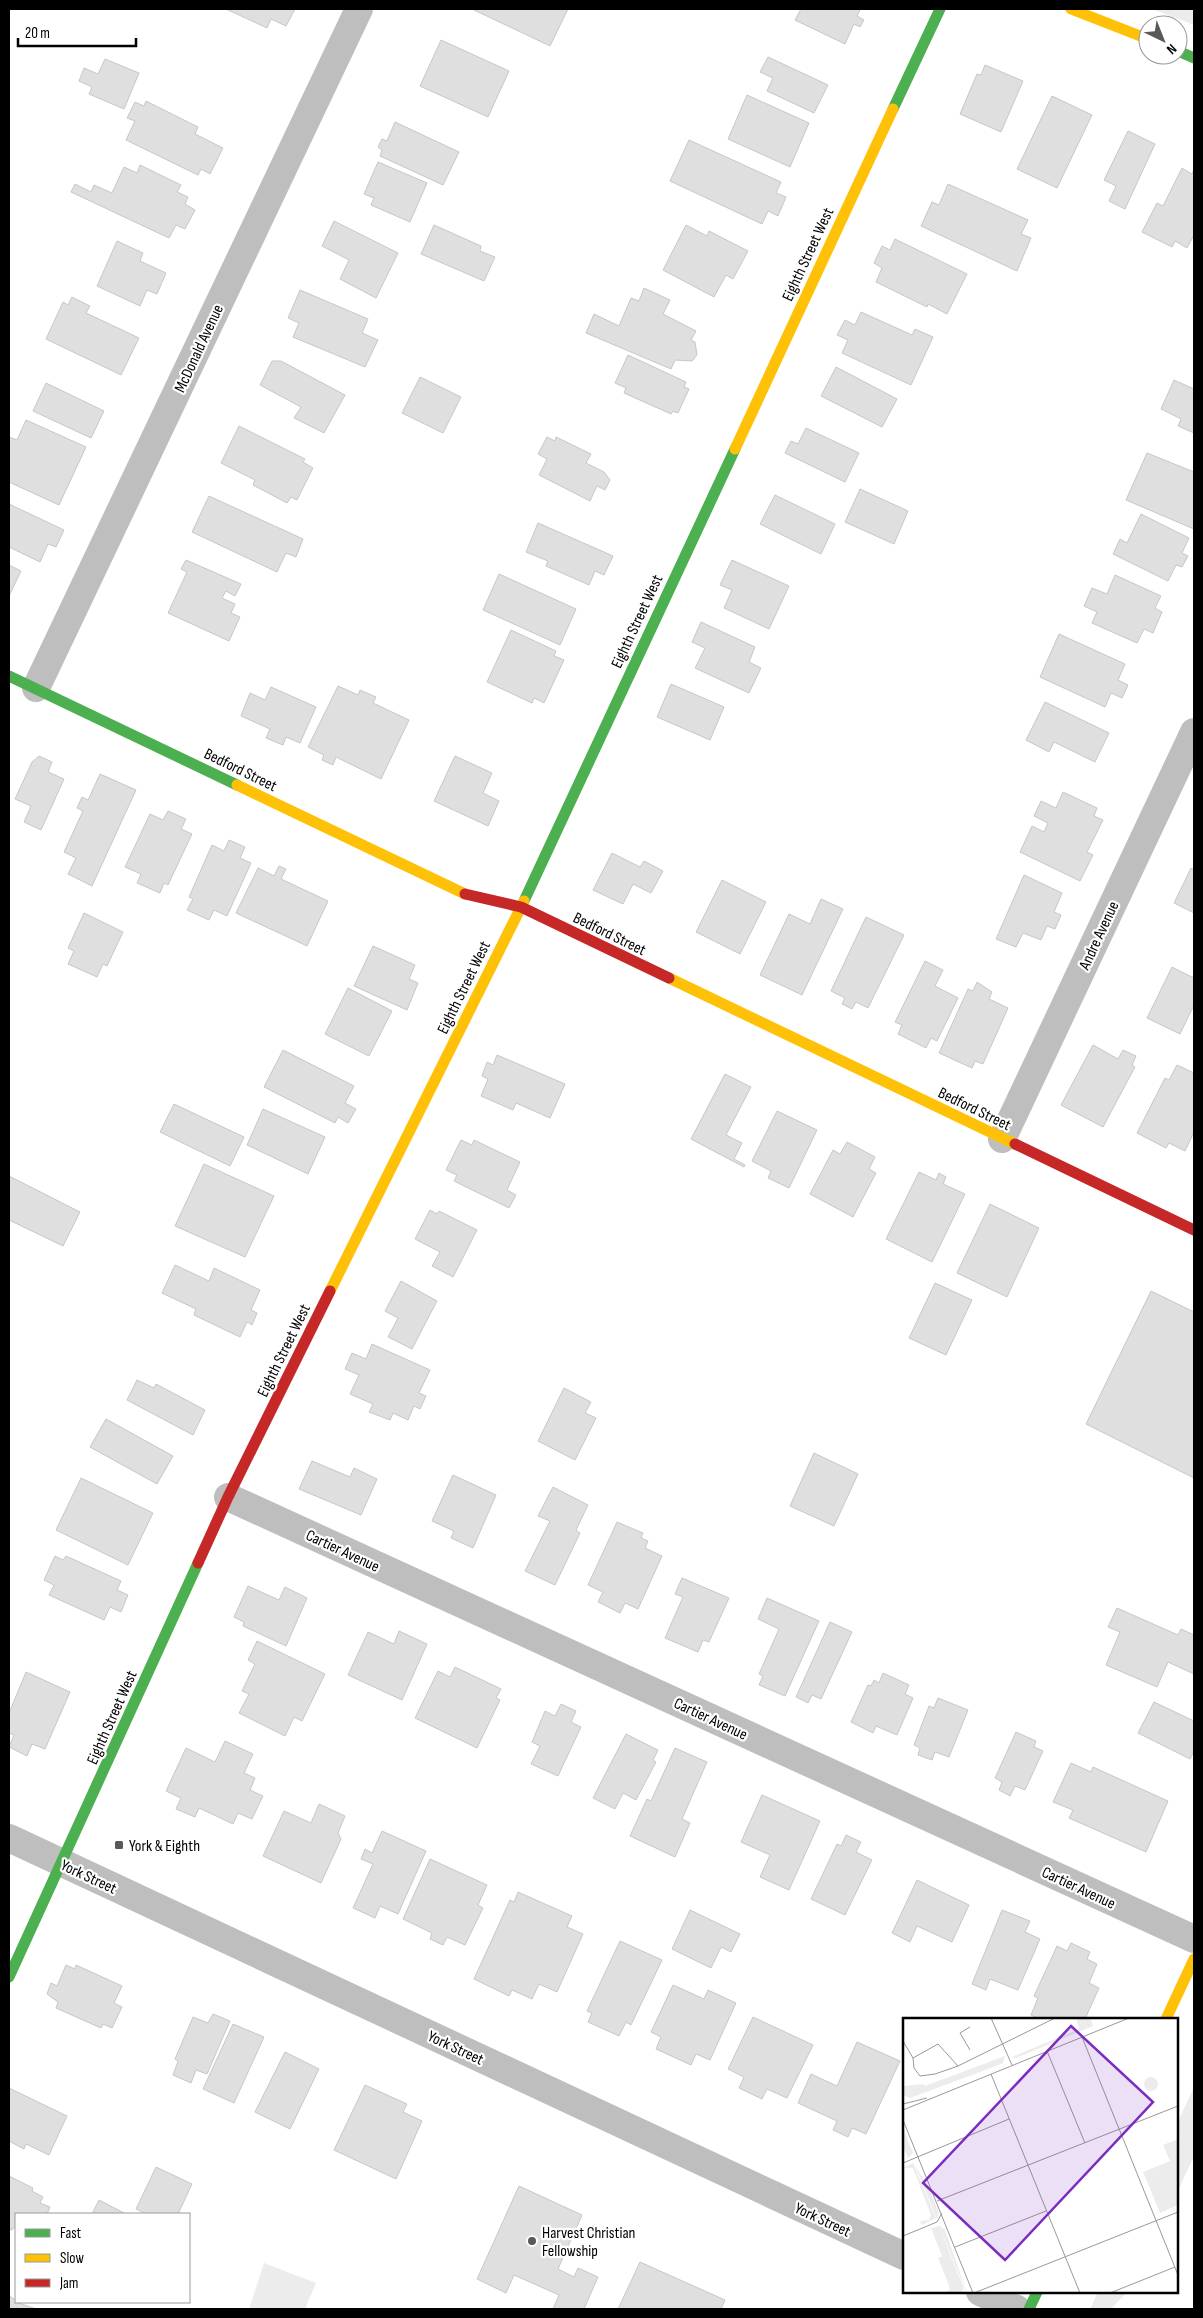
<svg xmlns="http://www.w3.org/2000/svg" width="1203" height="2318" viewBox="0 0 1203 2318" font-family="'Sofia Sans Condensed',sans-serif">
<rect width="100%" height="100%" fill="#fff"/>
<!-- green -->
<path fill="#ececec" d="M1152,9H1194V25Z
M1194,2087V2156L1177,2193V2124Z
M264,2263L316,2283L305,2309H249Z
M1098,2292H1127L1111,2309H1090Z"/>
<!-- building -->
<path fill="#dfdfdf" stroke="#c7c7c7" d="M226,9H295L286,26L271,19L267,28Z
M472,9H568L550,46Z
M801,9H857L860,10L857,16L864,20L860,27L854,24L845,44L795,20Z
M441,40L509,71L488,117L420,86Z
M768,57L828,85L814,113L767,91L773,78L760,72Z
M105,59L139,73L124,109L89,94L92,87L79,81L84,68L98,74Z
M985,65L1023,81L1001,132L960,114L977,74L981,75Z
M747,95L809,123L790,167L728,139Z
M1052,96L1092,115L1057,188L1017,169Z
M146,101L198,127L195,134L223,148L210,174L201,169L198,175L126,140L135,121L127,118L135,102L144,106Z
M395,122L459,152L443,185L380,156L382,150L378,147L382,139L387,141Z
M1128,131L1155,144L1125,209L1109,201L1116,186L1104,180Z
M689,140L781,182L776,193L786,197L778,216L768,211L762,224L670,181Z
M378,162L427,183L410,222L371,205L374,198L364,194Z
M140,165L181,185L177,192L188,197L185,204L195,210L185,229L176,225L169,238L71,192L75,184L91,192L94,185L112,193L124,167L137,173Z
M1182,168L1192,174L1194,169V235L1187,248L1175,241L1172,247L1142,232L1157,203L1163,206Z
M948,184L1028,220L1021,234L1031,238L1017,271L921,226L932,202L939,205Z
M334,221L398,253L376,298L340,279L349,260L322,246Z
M434,225L481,246L480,251L495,257L484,281L421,254Z
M686,225L707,236L709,231L748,251L733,279L726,275L714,297L663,270Z
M895,239L967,274L947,314L928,304L927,307L876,282L882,268L874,263L882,246L890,250Z
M117,241L143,253L140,261L166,273L157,294L147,290L140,306L97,286Z
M644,288L670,300L663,314L696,331L691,340L695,342L697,355L692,361L675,360L671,369L586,333L594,314L619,326L631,298L639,301Z
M300,290L368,319L362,333L378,340L365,367L293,337L299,323L288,318Z
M72,297L90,306L86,313L139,338L121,375L46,339L63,302L68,305Z
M861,312L912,335L915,329L933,337L911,385L842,353L848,340L837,335L845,320L855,325Z
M628,355L686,382L684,387L689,389L678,413L673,411L671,414L624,393L626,388L615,383Z
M272,361H281L345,395L324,433L294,418L301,407L260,385Z
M836,367L897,399L882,427L821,396Z
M420,377L461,397L443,433L402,413Z
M1174,380L1194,389V433L1178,426L1181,419L1161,409Z
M46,383L104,411L91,438L33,411Z
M26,420L86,447L59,505L9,482V437L17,440Z
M239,426L305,459L303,462L313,468L297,500L291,497L287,503L253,485L255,480L221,463Z
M806,428L859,453L845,482L785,453L791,441L798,444Z
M547,437L555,441L556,437L591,454L586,463L604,472L610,480L605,490L597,486L590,501L539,475L547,459L538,454Z
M1147,453L1194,472V529L1126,500Z
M860,489L908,511L894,544L845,522Z
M775,495L835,524L821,554L760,524Z
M209,496L303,539L296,557L286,553L277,572L192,532Z
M9,504L64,530L56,547L48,544L40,562L9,547Z
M1141,514L1189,538L1182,553L1188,556L1182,567L1176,565L1168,581L1113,554L1120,539L1127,543Z
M538,523L613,556L604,575L595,571L589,585L546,566L548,561L526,552Z
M186,560L241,584L235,596L226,591L222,598L235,604L231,613L240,617L229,641L168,613L187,572L181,569Z
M732,560L789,586L769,629L724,608L732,590L720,585Z
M9,565L21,571L9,596Z
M499,574L576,609L560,645L483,610Z
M1115,575L1161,596L1155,608L1162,612L1153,633L1144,629L1137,643L1092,623L1097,612L1084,606L1092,588L1107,594Z
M701,622L755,647L749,662L761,668L749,693L695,668L705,648L692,642Z
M511,630L556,651L554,656L564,660L544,703L534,698L532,703L487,682Z
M1059,634L1125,664L1118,680L1128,685L1122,698L1111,693L1105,707L1040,677Z
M671,684L724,707L710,740L657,717Z
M338,686L358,695L360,690L376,697L373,703L409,720L381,779L336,757L333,765L322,760L324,755L308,747Z
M271,687L316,707L300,743L286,737L283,745L266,738L270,729L241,716L250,693L265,700Z
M1045,702L1109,733L1095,762L1054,742L1049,752L1026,740Z
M39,756L52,762L48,772L64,779L41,830L24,822L31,806L15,799L32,762Z
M455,756L492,773L483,793L499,801L488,826L434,801Z
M100,774L136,790L92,886L68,874L76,858L64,852L83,811L77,808L82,797L88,800Z
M1063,792L1097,808L1094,816L1103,820L1087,852L1093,855L1080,881L1020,852L1032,826L1044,832L1048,823L1034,816L1041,801L1056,808Z
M168,811L186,819L181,829L192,834L168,885L164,883L160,893L137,883L141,874L125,867L150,814L163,820Z
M229,840L245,847L240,858L251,863L227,916L214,910L209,920L187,910L193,899L189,897L212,845L224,851Z
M612,853L640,867L644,861L663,871L651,893L633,884L623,904L593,890Z
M279,866L286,869L281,879L328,901L307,946L236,913L258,868L274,876Z
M1191,868L1194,870V913L1174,903Z
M1024,875L1062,893L1054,912L1061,915L1055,929L1047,926L1041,940L1023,933L1016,947L996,939Z
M722,880L766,902L740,954L696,932Z
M821,899L843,909L802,995L760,975L789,914L810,924Z
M84,913L123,932L107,966L103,964L97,977L68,964L74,951L68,948Z
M866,917L904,935L868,1008L856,1002L852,1009L842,1004L845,998L831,991Z
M373,946L415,965L409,979L418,983L407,1010L354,986Z
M925,961L943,970L935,986L958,998L937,1041L931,1038L926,1048L898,1034L902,1025L895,1022Z
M1172,967L1194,978V1005L1180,1034L1147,1018Z
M977,982L992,992L989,999L1008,1008L983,1064L975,1061L972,1068L939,1053L968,989L973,991Z
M348,988L392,1011L369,1056L325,1034Z
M1093,1045L1118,1059L1123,1050L1136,1056L1132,1065L1135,1067L1103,1127L1061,1105Z
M283,1050L354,1086L345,1103L356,1109L348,1123L338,1117L335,1123L264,1087Z
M497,1055L565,1084L550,1118L516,1103L513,1110L481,1096L488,1079L482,1076L487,1062L493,1065Z
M1177,1065L1194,1073V1132L1185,1151L1169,1143L1166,1148L1137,1133L1165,1078L1169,1080Z
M725,1074L751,1087L726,1135L742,1143L734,1159L745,1165L744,1167L691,1139Z
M174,1104L244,1137L230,1166L160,1132Z
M263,1109L325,1137L308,1174L247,1145Z
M777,1111L817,1130L789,1188L768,1178L771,1171L752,1161Z
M461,1140L472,1145L474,1140L520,1162L507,1190L516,1195L509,1208L454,1181L457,1175L446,1170Z
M847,1142L875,1157L869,1169L876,1173L853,1217L810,1194L833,1150L840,1154Z
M204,1164L274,1196L245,1257L175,1226Z
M919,1172L936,1180L939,1173L946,1177L943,1184L965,1194L932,1262L886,1239Z
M9,1176L80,1212L63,1246L9,1220Z
M990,1204L1039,1228L1007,1297L957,1273Z
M430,1210L437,1214L439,1211L477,1230L453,1277L432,1266L440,1252L415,1239Z
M175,1265L209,1281L214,1268L260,1290L251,1310L257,1313L252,1325L247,1322L240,1337L194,1315L196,1309L162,1293Z
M401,1281L437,1301L412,1349L388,1337L398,1318L385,1311Z
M935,1283L972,1300L946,1355L909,1338Z
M1151,1291L1194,1312V1478L1086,1424Z
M372,1344L430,1370L419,1393L426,1396L420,1409L414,1406L408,1420L393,1413L390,1420L369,1412L373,1404L350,1394L359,1375L345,1369L352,1353L366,1359Z
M137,1380L154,1388L156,1384L205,1410L193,1435L127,1400Z
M564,1388L591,1402L585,1413L596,1418L575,1460L538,1441Z
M106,1419L173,1456L157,1484L90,1447Z
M814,1453L858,1474L834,1526L790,1506Z
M312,1461L350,1477L354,1468L377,1479L361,1515L299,1489Z
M453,1475L496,1495L473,1548L451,1538L454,1531L432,1521Z
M81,1478L153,1513L128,1565L56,1530Z
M553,1487L588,1505L576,1530L580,1533L555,1585L525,1571L550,1521L538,1516Z
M617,1522L643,1533L641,1538L648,1541L645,1548L662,1556L638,1609L625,1603L620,1613L598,1602L603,1592L588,1585Z
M55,1556L63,1560L66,1556L121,1581L117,1590L128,1595L121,1612L110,1607L104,1620L49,1595L54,1585L44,1580Z
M682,1578L729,1598L709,1642L703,1640L698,1652L665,1638L683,1597L675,1594Z
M248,1586L279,1600L285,1587L307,1598L286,1646L243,1626L244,1622L234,1617Z
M767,1598L819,1621L785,1696L759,1685L763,1676L759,1674L779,1629L758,1619Z
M1117,1608L1178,1635L1181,1629L1194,1635V1674L1168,1662L1157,1687L1106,1665L1120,1632L1108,1627Z
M830,1622L852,1632L821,1699L812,1695L808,1703L796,1697Z
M399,1631L427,1644L402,1700L348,1675L368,1632L394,1644Z
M257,1641L325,1674L302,1721L294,1717L285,1736L239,1713L249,1694L242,1691L255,1664L248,1660Z
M455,1667L501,1689L496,1698L500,1700L477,1748L415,1718L438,1671L450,1677Z
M26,1672L70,1692L45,1749L32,1744L27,1756L9,1747L14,1735L9,1733V1713Z
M883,1673L909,1685L905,1694L913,1698L897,1735L876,1726L873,1733L851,1722L868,1685L871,1686L874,1680L879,1683Z
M938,1698L968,1710L949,1757L935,1752L932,1760L918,1755L920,1748L914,1745L929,1706L934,1708Z
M1154,1702L1194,1721V1751L1190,1759L1138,1733Z
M561,1704L576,1711L571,1722L581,1727L558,1776L531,1764L540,1746L532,1742L545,1711L555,1716Z
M1016,1732L1036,1741L1034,1747L1043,1751L1025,1790L1015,1786L1010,1796L999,1790L1002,1782L995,1778Z
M626,1734L658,1750L653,1760L656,1762L636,1800L623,1793L615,1809L593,1798Z
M225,1741L253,1754L244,1773L255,1778L250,1790L263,1796L252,1819L238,1813L233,1824L199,1808L195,1817L176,1809L181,1798L166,1791L186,1748L215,1762Z
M675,1748L707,1762L682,1819L690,1823L675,1857L630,1836L647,1799L651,1801Z
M1071,1763L1091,1772L1093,1767L1168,1801L1146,1852L1069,1818L1073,1810L1053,1802Z
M762,1795L820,1821L789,1890L760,1877L770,1855L741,1842Z
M319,1804L345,1816L338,1833L341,1839L321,1883L263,1856L284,1811L311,1823Z
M382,1831L426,1851L398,1914L380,1906L375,1918L353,1908L373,1864L361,1859L365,1849L372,1853Z
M846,1835L861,1842L856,1852L872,1860L845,1915L811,1899L837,1844L841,1846Z
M430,1859L487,1885L478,1905L483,1908L465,1945L447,1937L443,1945L430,1939L432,1933L403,1919Z
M917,1880L969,1905L952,1942L917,1926L910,1942L892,1933Z
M518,1892L572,1916L567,1927L583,1934L557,1992L539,1984L532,1999L512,1990L509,1996L474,1979L510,1900L514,1902Z
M690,1910L740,1934L731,1952L721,1947L711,1968L672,1949Z
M1002,1910L1030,1921L1025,1932L1040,1939L1018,1990L990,1979L986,1990L972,1984Z
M620,1941L662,1960L631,2025L626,2022L619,2036L588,2022L592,2013L587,2011Z
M1071,1943L1090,1952L1087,1959L1097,1964L1089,1983L1099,1988L1085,2019H1040L1031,2015L1038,1998L1034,1996L1057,1946L1067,1951Z
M66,1965L75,1969L76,1965L122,1986L114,2003L122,2007L112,2028L103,2024L101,2028L56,2008L58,2002L47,1994L51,1983L57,1986Z
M673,1985L704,1999L708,1990L736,2003L710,2060L696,2054L691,2065L656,2049L661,2037L651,2032Z
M213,2014L230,2021L207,2074L196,2070L191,2083L173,2075L178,2061L175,2059L193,2017L208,2023Z
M753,2017L813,2045L787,2098L767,2089L762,2099L739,2088L744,2077L728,2069Z
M233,2024L264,2037L234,2103L203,2089Z
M857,2042L900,2061L866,2134L852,2128L848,2137L833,2130L837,2121L798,2103L811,2074L837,2086Z
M285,2052L319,2069L290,2129L255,2112Z
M365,2085L407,2104L403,2112L422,2121L396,2179L334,2150Z
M9,2088L67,2116L49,2155L26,2144L24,2149L9,2141Z
M156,2167L192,2184L178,2214H146L136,2209Z
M9,2176L33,2188L32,2191L43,2197L40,2203L50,2207L47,2214H16V2228L14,2227L12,2230L9,2229Z
M519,2186L582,2215L558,2269L574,2277L578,2268L598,2277L584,2309H553L559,2295L514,2275L506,2293L477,2279Z
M99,2200L126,2214H92Z
M640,2262L725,2300L721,2309H618Z
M9,2296L16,2300V2302L36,2309H9Z"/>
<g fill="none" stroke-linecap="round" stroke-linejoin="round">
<!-- street -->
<path stroke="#bebebe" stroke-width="28" d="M36,688L359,9
M1002,1139L1194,732
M228,1497L1194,1939
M9,1838L904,2256
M980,2292L1017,2309"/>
<!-- fast -->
<path stroke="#4caf50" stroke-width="11" d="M1178,51L1194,58
M893,109L940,9
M9,676L237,785
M524,901L735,449
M9,1977L198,1563
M1029,2309L1037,2292"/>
<!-- slow -->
<path stroke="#ffc107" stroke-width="11" d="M1071,9L1148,39
M735,449L893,109
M237,785L465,894
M669,978L1015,1144
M330,1291L524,901
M1166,2019L1194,1959"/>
<!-- jam -->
<path stroke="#c62828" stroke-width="11" d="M465,894L521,907L669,978
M1015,1144L1194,1230
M198,1563L228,1497L330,1291"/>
</g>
<!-- markers -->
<g fill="#595959" stroke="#fff" stroke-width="2">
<rect x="114" y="1840" width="10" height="10" rx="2.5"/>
<circle cx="532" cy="2241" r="5"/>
</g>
<g text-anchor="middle" stroke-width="4.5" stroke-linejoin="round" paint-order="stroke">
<!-- street labels -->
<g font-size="16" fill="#000" stroke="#fff">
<text transform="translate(807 254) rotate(-65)" y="6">Eighth Street West</text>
<text transform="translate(198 348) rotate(-65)" y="6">McDonald Avenue</text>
<text transform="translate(636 621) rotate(-65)" y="6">Eighth Street West</text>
<text transform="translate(241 769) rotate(26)" y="6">Bedford Street</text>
<text transform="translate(610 933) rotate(26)" y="6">Bedford Street</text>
<text transform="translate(1098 935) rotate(-65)" y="6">Andre Avenue</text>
<text transform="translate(463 987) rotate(-64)" y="6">Eighth Street West</text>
<text transform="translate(975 1108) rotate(26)" y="6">Bedford Street</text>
<text transform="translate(283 1350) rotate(-64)" y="6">Eighth Street West</text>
<text transform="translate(343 1550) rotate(25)" y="6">Cartier Avenue</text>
<text transform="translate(111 1717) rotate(-66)" y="6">Eighth Street West</text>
<text transform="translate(711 1718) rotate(25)" y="6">Cartier Avenue</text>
<text transform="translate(89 1876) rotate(25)" y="6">York Street</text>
<text transform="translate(1079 1887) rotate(25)" y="6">Cartier Avenue</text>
<text transform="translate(456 2047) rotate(25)" y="6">York Street</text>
<text transform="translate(823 2219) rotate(25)" y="6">York Street</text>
</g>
<!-- poi labels -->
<g font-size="16" fill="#000" stroke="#fff" text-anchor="start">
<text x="129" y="1851">York &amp; Eighth</text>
<text x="542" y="2238">Harvest Christian<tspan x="542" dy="18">Fellowship</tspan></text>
</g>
</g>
<!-- overview -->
<g transform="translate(903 2018)">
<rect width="275" height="275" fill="#fff"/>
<path d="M173,0H187L190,8L113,40L109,39L176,11ZM102,38L100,45L85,51L7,80L0,77V68L21,66L22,68ZM241 66a7 7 0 1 1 14 0a7 7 0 1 1-14 0ZM0,110L10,135L5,140L0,129ZM275,121V187L257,195L240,154L267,143L260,127ZM10,145L33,200L19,207L17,203L26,202L28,197L10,150H0ZM11,145L28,175L36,195L34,201ZM36,207L42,212L63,272L62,271ZM36,208L61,271L57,275L43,274L47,272L45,265L35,240L39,238L28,210Z" fill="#ececec"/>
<path fill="none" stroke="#999" stroke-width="1" d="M88,0L109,47M179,19L275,257M0,23L10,40M67,32L57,15L67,9M144,33L182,125M55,48L35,26L10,40L11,50L17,58L32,56L55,48L152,0M88,56L177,275M0,86L24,80M0,92L226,0M0,102L70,275M0,145L106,101M34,183L275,88M0,218L34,204L39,195M52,229L143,193M71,275L275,194M207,275L272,249"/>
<path fill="#7b2cbf" fill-opacity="0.15" stroke="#7b2cbf" stroke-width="2.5" d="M168,8L250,84L102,242L20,165Z"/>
<rect width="275" height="275" fill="none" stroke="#000" stroke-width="2.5"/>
</g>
<!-- border -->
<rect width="1203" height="2318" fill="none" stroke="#000000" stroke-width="20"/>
<!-- legend -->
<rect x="15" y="2213" width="175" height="90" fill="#ffffff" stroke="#999999"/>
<rect x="25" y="2229" width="25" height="8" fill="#4caf50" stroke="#999999"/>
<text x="60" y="2238" font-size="15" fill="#000000">Fast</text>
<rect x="25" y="2254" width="25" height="8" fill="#ffc107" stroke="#999999"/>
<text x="60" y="2263" font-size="15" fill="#000000">Slow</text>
<rect x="25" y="2279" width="25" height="8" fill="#c62828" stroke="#999999"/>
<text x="60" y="2288" font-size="15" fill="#000000">Jam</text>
<!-- north arrow -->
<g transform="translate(1163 40) rotate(137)"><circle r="24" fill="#ffffff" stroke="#999999"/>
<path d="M0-4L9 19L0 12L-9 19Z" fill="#595959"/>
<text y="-8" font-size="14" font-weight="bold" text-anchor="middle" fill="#000000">N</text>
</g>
<!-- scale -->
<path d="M18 38v8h118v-8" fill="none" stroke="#000000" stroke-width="2.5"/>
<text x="25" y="38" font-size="15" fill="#000000" stroke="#ffffff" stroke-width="4" paint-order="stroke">20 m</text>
</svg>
